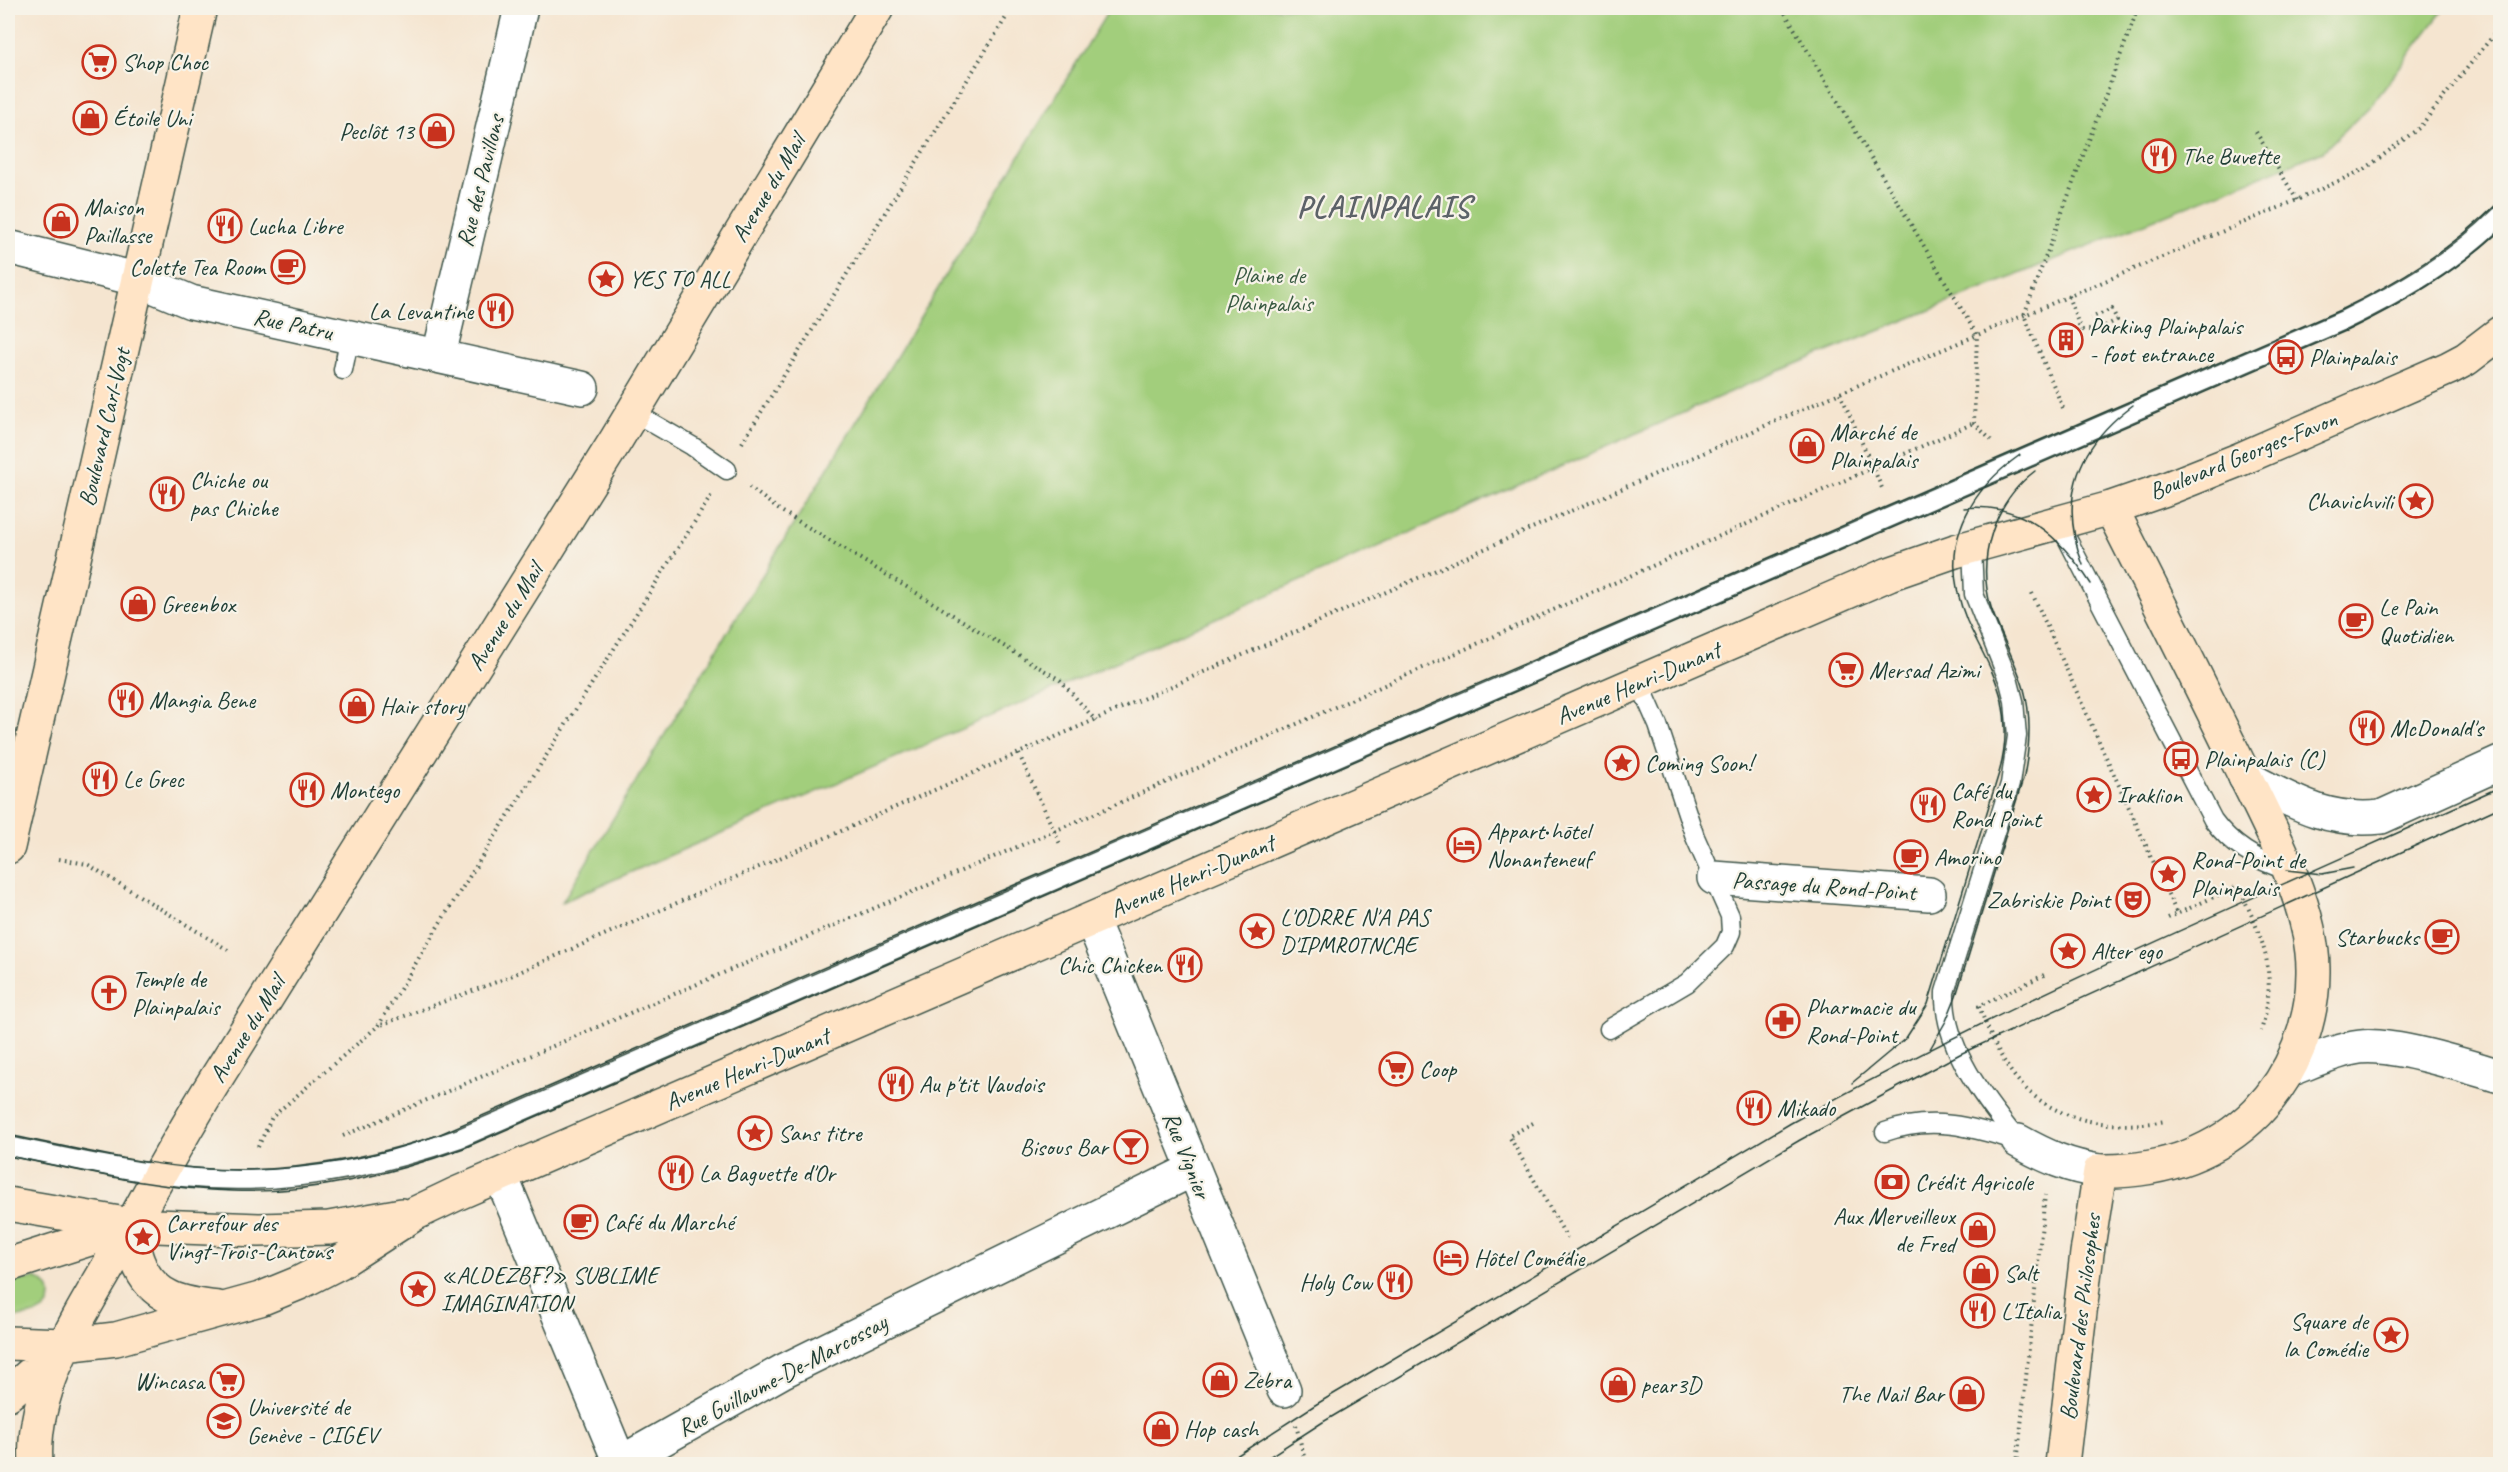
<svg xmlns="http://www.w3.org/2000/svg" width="2508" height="1472" viewBox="0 0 2508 1472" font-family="Caveat,sans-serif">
<rect width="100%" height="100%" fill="#f7f3e8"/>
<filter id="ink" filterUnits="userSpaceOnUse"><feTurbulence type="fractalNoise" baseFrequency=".0167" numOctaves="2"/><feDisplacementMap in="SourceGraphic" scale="12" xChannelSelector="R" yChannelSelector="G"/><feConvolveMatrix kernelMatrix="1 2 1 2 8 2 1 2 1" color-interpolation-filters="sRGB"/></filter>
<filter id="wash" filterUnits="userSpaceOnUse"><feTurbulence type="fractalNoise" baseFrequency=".008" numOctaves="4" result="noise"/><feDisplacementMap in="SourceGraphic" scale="24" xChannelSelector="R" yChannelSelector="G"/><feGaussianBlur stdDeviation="1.35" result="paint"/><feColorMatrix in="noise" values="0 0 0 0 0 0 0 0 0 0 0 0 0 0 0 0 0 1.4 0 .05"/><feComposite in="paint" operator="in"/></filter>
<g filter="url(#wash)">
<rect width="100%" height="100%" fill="#f5e5d0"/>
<!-- green -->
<path fill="#a2ce7b" stroke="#608658" stroke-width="1.5" d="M1110,8H2445L2369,107L2323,151L1767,376L1084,676L562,902Z
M35,1278C43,1282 50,1285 50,1295C51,1317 23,1316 8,1318V1282Z"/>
</g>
<g filter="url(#ink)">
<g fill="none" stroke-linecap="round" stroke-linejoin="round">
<defs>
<path id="lane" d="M343,370L350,336
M633,412L692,446L727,470
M2059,523L2213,820C2232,846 2257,861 2287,870
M1972,547L1974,594L2009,682L2014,701L2017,736L2010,784L1945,992C1943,1048 1985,1100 2018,1141
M1609,1029L1687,983L1725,946L1731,932L1730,916L1695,837L1658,725L1639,682
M1885,1132C1932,1115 1972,1127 2018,1141
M8,1146C65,1157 124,1171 183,1177C278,1187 370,1170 460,1138L2344,320C2401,292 2455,261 2500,216"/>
<path id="street" d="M8,247L136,279L191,302L582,388
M439,355L521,8
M2245,777C2292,801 2326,823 2381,817L2500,763
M1714,878L1929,894
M1092,920L1284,1390
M2289,1070C2311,1062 2336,1050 2360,1047C2393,1043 2466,1066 2500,1076
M2018,1141C2045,1156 2069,1167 2100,1171
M501,1176L620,1463L783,1371L1192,1170"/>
<path id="secondary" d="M8,847L200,8
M8,1204L131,1225L259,1230L329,1228L402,1215
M131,1225C133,1237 133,1251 138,1262C152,1299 183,1304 218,1308
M8,1265L127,1227
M8,1343L64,1345L116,1339L260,1299L299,1283L340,1262L416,1213L456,1194L1889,574L1955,551L2111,508L2163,490L2241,459L2449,368L2466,359L2500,333
M8,1394L58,1351
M36,1464C30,1383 86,1308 124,1239C154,1184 184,1130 217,1077L616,440L877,8
M2062,1464L2087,1253L2100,1171C2160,1172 2214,1155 2257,1112C2293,1075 2313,1024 2313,972C2314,903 2263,814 2233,752C2193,670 2152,589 2111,508"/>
</defs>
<!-- lane casing -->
<use href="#lane" stroke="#3f564b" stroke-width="21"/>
<!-- street casing -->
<use href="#street" stroke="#3f564b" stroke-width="36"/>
<!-- secondary casing -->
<use href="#secondary" stroke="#3f564b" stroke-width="36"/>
<!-- path -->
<path stroke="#3f564b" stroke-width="4" stroke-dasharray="1.5 4.5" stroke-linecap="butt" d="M1782,8L1977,335L1974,423L1991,440
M2256,132L2297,200
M2068,296L2081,330
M2071,334L2081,330H2097L2117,320L2112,309L2091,318
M1840,393L1882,488
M2063,408L2024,315L2138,8
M742,443L1012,8
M749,487L778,509L1060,680L1096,721
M711,496L440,923L378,1026L499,981L1840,393L2297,200L2365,169L2419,128L2500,27
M2032,593L2177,914
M1019,754L1060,844
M59,859L87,864L228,950
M2168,918L2238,886C2263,939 2279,971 2261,1031
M2044,975L1979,1006C1986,1025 1995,1047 2006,1064C2040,1120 2106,1132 2165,1121
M8,1030V1032
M1533,1123L1509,1136L1567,1238
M343,1136L1101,811L1974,423
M258,1147L272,1117L378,1026
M1296,1425L1306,1464
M2017,1464L2045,1195"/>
<!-- lane -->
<use href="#lane" stroke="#fff" stroke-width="18"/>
<!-- street -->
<use href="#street" stroke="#fff" stroke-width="33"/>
<!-- secondary -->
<use href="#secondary" stroke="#ffe4c6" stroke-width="33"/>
<!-- tram -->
<path stroke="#1f3d34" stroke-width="1.5" d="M1964,508C2023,502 2061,537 2091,584
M2083,565C2058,499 2077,446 2133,405
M2287,870L2322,874L2353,868
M1930,1049L1946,1021L1956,996L2024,776C2030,746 2032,718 2024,689C2016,661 2000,635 1991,607C1976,558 1994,502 2035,471
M1852,1083L1906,1038L1928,1004L1999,773C2006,749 2007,725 2002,701C1995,672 1979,647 1967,621C1938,552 1962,496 2020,455
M8,1135C70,1147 133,1163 196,1168C279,1175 360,1163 438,1135L2340,310C2400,281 2453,248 2500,201
M8,1156C82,1171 157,1189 233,1191C312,1194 390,1175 464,1148L2348,330C2404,303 2454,273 2500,231
M1224,1464L1315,1405L1791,1123C2019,997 2263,894 2500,787
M1258,1464L1323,1422L1800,1140L1960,1054L2500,807"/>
</g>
</g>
<!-- icons -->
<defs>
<symbol id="supermarket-ring" viewBox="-11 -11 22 22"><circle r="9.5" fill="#f7f3e8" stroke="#c8321e" stroke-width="1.5"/><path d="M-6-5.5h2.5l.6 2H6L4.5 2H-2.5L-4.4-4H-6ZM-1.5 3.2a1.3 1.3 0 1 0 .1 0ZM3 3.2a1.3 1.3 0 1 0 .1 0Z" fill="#c8321e"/></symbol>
<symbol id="shop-ring" viewBox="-11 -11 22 22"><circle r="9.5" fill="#f7f3e8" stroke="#c8321e" stroke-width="1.5"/><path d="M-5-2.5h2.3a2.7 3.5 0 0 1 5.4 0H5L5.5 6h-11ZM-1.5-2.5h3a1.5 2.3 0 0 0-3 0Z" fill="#c8321e"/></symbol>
<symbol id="restaurant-ring" viewBox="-11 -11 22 22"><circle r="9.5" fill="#f7f3e8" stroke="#c8321e" stroke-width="1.5"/><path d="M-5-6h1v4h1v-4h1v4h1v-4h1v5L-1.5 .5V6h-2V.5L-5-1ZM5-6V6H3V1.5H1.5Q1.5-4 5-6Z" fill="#c8321e"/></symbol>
<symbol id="cafe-ring" viewBox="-11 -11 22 22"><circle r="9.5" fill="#f7f3e8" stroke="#c8321e" stroke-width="1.5"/><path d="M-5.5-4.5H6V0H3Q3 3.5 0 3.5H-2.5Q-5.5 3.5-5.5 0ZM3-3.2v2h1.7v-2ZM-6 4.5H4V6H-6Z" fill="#c8321e"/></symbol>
<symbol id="sight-ring" viewBox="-11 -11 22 22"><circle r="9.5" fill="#f7f3e8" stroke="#c8321e" stroke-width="1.5"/><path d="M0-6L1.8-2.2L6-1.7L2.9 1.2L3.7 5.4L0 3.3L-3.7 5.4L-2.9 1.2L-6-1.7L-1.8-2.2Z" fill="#c8321e"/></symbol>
<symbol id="building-ring" viewBox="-11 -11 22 22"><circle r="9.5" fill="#f7f3e8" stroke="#c8321e" stroke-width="1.5"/><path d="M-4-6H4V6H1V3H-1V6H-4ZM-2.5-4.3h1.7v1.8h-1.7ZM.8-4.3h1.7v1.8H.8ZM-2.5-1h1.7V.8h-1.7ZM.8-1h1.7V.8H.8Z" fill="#c8321e"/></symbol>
<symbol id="bus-ring" viewBox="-11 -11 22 22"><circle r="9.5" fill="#f7f3e8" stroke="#c8321e" stroke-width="1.5"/><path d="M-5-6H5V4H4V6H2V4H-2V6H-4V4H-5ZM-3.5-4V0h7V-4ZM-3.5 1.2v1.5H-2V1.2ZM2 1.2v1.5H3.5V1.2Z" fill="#c8321e"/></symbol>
<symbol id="hotel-ring" viewBox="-11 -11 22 22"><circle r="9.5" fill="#f7f3e8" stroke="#c8321e" stroke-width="1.5"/><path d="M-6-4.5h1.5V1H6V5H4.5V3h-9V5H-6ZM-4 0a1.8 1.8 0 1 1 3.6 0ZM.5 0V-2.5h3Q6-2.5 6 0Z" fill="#c8321e"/></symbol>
<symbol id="theatre-ring" viewBox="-11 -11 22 22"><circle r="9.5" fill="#f7f3e8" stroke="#c8321e" stroke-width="1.5"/><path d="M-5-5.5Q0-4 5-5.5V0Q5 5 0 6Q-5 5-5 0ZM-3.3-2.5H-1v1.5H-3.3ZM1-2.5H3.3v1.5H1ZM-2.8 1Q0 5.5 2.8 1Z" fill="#c8321e"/></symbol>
<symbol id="church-ring" viewBox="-11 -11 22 22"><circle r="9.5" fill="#f7f3e8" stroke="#c8321e" stroke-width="1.5"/><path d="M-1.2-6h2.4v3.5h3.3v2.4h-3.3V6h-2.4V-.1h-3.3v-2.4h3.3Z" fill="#c8321e"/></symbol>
<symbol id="pharmacy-ring" viewBox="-11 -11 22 22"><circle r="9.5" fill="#f7f3e8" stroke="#c8321e" stroke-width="1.5"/><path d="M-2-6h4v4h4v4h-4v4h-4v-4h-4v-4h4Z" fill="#c8321e"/></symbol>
<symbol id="bar-ring" viewBox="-11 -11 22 22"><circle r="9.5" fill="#f7f3e8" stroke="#c8321e" stroke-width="1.5"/><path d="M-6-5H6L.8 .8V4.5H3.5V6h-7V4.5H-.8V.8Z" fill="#c8321e"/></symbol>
<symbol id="bank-ring" viewBox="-11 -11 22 22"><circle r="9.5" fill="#f7f3e8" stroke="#c8321e" stroke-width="1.5"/><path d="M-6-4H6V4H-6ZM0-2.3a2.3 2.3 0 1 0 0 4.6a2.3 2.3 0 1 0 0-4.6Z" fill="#c8321e"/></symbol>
<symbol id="university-ring" viewBox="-11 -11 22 22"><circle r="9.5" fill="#f7f3e8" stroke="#c8321e" stroke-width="1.5"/><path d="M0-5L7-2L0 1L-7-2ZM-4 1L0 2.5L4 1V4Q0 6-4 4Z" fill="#c8321e"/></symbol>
</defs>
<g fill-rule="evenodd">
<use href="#supermarket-ring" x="80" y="43" width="38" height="38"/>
<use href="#shop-ring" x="71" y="99" width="38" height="38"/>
<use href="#shop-ring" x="418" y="112" width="38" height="38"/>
<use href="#restaurant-ring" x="2140" y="137" width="38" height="38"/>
<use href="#shop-ring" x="42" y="202" width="38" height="38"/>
<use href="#restaurant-ring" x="206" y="207" width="38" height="38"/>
<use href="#cafe-ring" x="269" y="248" width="38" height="38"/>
<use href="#sight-ring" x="587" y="260" width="38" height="38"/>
<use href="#restaurant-ring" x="477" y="292" width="38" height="38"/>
<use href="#building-ring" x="2047" y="321" width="38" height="38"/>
<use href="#bus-ring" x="2267" y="338" width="38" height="38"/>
<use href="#shop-ring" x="1788" y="427" width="38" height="38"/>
<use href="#restaurant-ring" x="148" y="475" width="38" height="38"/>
<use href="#sight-ring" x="2397" y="482" width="38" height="38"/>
<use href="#shop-ring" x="119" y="585" width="38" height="38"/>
<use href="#cafe-ring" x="2337" y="602" width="38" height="38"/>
<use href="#supermarket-ring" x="1827" y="651" width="38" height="38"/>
<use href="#restaurant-ring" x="107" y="681" width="38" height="38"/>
<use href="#shop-ring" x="338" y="687" width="38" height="38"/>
<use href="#restaurant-ring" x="2348" y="709" width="38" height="38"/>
<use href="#bus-ring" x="2162" y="740" width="38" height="38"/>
<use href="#sight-ring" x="1603" y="744" width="38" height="38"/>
<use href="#restaurant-ring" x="81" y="760" width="38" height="38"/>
<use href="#restaurant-ring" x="288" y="771" width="38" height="38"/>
<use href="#sight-ring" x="2075" y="776" width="38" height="38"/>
<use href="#restaurant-ring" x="1909" y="786" width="38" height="38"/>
<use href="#hotel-ring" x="1445" y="826" width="38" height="38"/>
<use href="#cafe-ring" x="1892" y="838" width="38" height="38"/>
<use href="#sight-ring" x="2149" y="855" width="38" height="38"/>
<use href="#theatre-ring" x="2114" y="881" width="38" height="38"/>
<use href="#sight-ring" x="1238" y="912" width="38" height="38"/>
<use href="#cafe-ring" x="2423" y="918" width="38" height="38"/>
<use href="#sight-ring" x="2049" y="932" width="38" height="38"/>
<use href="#restaurant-ring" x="1166" y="946" width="38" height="38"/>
<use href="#church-ring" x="90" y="974" width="38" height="38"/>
<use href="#pharmacy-ring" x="1764" y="1002" width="38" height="38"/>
<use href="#supermarket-ring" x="1377" y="1050" width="38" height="38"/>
<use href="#restaurant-ring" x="877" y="1065" width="38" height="38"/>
<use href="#restaurant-ring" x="1735" y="1089" width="38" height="38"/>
<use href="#sight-ring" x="736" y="1114" width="38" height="38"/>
<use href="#bar-ring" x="1112" y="1128" width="38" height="38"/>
<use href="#restaurant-ring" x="657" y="1154" width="38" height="38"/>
<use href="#bank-ring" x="1873" y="1163" width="38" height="38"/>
<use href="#cafe-ring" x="562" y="1203" width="38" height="38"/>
<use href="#shop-ring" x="1959" y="1211" width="38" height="38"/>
<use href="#sight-ring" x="124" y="1218" width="38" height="38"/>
<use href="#hotel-ring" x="1432" y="1239" width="38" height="38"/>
<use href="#shop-ring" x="1962" y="1254" width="38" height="38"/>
<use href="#restaurant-ring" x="1376" y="1263" width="38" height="38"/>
<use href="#sight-ring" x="399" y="1270" width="38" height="38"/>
<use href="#restaurant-ring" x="1959" y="1292" width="38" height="38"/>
<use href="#sight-ring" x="2372" y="1316" width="38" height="38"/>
<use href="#shop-ring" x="1201" y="1361" width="38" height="38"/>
<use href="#supermarket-ring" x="208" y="1362" width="38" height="38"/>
<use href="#shop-ring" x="1599" y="1366" width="38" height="38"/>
<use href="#shop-ring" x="1948" y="1375" width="38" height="38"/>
<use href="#university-ring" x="205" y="1402" width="38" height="38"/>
<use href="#shop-ring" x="1142" y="1410" width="38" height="38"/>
</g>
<g text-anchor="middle" stroke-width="4.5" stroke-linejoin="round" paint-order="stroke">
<!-- poi labels -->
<g font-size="24" fill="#1f3d34" stroke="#f7f3e8" text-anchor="start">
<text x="122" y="70">Shop Choc</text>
<text x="113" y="126">Étoile Uni</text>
<text x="414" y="139" text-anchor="end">Peclôt 13</text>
<text x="2182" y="164">The Buvette</text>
<text x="84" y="215">Maison<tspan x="84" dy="28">Paillasse</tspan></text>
<text x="248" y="234">Lucha Libre</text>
<text x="265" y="275" text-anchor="end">Colette Tea Room</text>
<text x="629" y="287">YES TO ALL</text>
<text x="473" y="319" text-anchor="end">La Levantine</text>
<text x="2089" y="334">Parking Plainpalais<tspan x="2089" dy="28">- foot entrance</tspan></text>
<text x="2309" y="365">Plainpalais</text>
<text x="1830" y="440">Marché de<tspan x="1830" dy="28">Plainpalais</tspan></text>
<text x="190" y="488">Chiche ou<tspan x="190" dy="28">pas Chiche</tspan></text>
<text x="2393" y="509" text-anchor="end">Chavichvili</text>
<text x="161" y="612">Greenbox</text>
<text x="2379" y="615">Le Pain<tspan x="2379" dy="28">Quotidien</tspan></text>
<text x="1869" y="678">Mersad Azimi</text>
<text x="149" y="708">Mangia Bene</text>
<text x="380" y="714">Hair story</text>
<text x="2390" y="736">McDonald's</text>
<text x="2204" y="767">Plainpalais (C)</text>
<text x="1645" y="771">Coming Soon!</text>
<text x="123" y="787">Le Grec</text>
<text x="330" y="798">Montego</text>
<text x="1951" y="799">Café du<tspan x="1951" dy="28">Rond Point</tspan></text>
<text x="2117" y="803">Iraklion</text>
<text x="1487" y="839">Appart‧hōtel<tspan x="1487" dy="28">Nonanteneuf</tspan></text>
<text x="1934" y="865">Amorino</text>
<text x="2191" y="868">Rond-Point de<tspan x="2191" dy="28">Plainpalais</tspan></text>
<text x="2110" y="908" text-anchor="end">Zabriskie Point</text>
<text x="1280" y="925">L'ODRRE N'A PAS<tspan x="1280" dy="28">D'IPMROTNCAE</tspan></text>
<text x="2419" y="945" text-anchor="end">Starbucks</text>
<text x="2091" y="959">Alter ego</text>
<text x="1162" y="973" text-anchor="end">Chic Chicken</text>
<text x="132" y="987">Temple de<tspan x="132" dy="28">Plainpalais</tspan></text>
<text x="1806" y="1015">Pharmacie du<tspan x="1806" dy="28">Rond-Point</tspan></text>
<text x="1419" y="1077">Coop</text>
<text x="919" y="1092">Au p'tit Vaudois</text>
<text x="1777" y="1116">Mikado</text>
<text x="778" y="1141">Sans titre</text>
<text x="1108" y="1155" text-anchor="end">Bisous Bar</text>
<text x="699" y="1181">La Baguette d'Or</text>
<text x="1915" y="1190">Crédit Agricole</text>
<text x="1955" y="1224" text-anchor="end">Aux Merveilleux<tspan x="1955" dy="28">de Fred</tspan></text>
<text x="604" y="1230">Café du Marché</text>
<text x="166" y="1231">Carrefour des<tspan x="166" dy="28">Vingt-Trois-Cantons</tspan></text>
<text x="1474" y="1266">Hôtel Comédie</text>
<text x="2004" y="1281">Salt</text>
<text x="441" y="1283">«ALDEZBF?» SUBLIME<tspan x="441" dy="28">IMAGINATION</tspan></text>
<text x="1372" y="1290" text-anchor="end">Holy Cow</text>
<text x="2001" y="1319">L'Italia</text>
<text x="2368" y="1329" text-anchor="end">Square de<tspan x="2368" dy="28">la Comédie</tspan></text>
<text x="1243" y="1388">Zebra</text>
<text x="204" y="1389" text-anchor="end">Wincasa</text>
<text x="1641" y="1393">pear3D</text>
<text x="1944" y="1402" text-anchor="end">The Nail Bar</text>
<text x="247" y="1415">Université de<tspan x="247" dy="28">Genève - CIGEV</tspan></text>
<text x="1184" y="1437">Hop cash</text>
</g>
<!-- street labels -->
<g font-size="24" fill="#1f3d34" stroke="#f7f3e8">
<text transform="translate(480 181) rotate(-76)" y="8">Rue des Pavillons</text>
<text transform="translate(768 188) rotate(-59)" y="8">Avenue du Mail</text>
<text transform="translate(293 324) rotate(12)" y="8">Rue Patru</text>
<text transform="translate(104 427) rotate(-77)" y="8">Boulevard Carl-Vogt</text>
<text transform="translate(2243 455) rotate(-22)" y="8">Boulevard Georges-Favon</text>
<text transform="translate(505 617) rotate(-58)" y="8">Avenue du Mail</text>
<text transform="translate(1638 683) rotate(-23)" y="8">Avenue Henri-Dunant</text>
<text transform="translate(1192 876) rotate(-23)" y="8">Avenue Henri-Dunant</text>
<text transform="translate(1824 886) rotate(4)" y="8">Passage du Rond-Point</text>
<text transform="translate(247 1029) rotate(-58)" y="8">Avenue du Mail</text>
<text transform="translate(747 1069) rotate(-23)" y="8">Avenue Henri-Dunant</text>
<text transform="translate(1187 1155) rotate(68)" y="8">Rue Vignier</text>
<text transform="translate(2080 1317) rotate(-83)" y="8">Boulevard des Philosophes</text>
<text transform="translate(782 1375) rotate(-28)" y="8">Rue Guillaume-De-Marcossay</text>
</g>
<!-- park labels -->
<g font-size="24" fill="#395a42" stroke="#f7f3e8">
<text x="1269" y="283">Plaine de<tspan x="1269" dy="28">Plainpalais</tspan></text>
</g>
<!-- district labels -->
<g font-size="30" font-weight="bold" letter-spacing="1.5" fill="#5c6268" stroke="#f7f3e8">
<text x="1384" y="217">PLAINPALAIS</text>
</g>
</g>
<!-- margin -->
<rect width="2508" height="1472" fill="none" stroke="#f7f3e8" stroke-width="30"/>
</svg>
